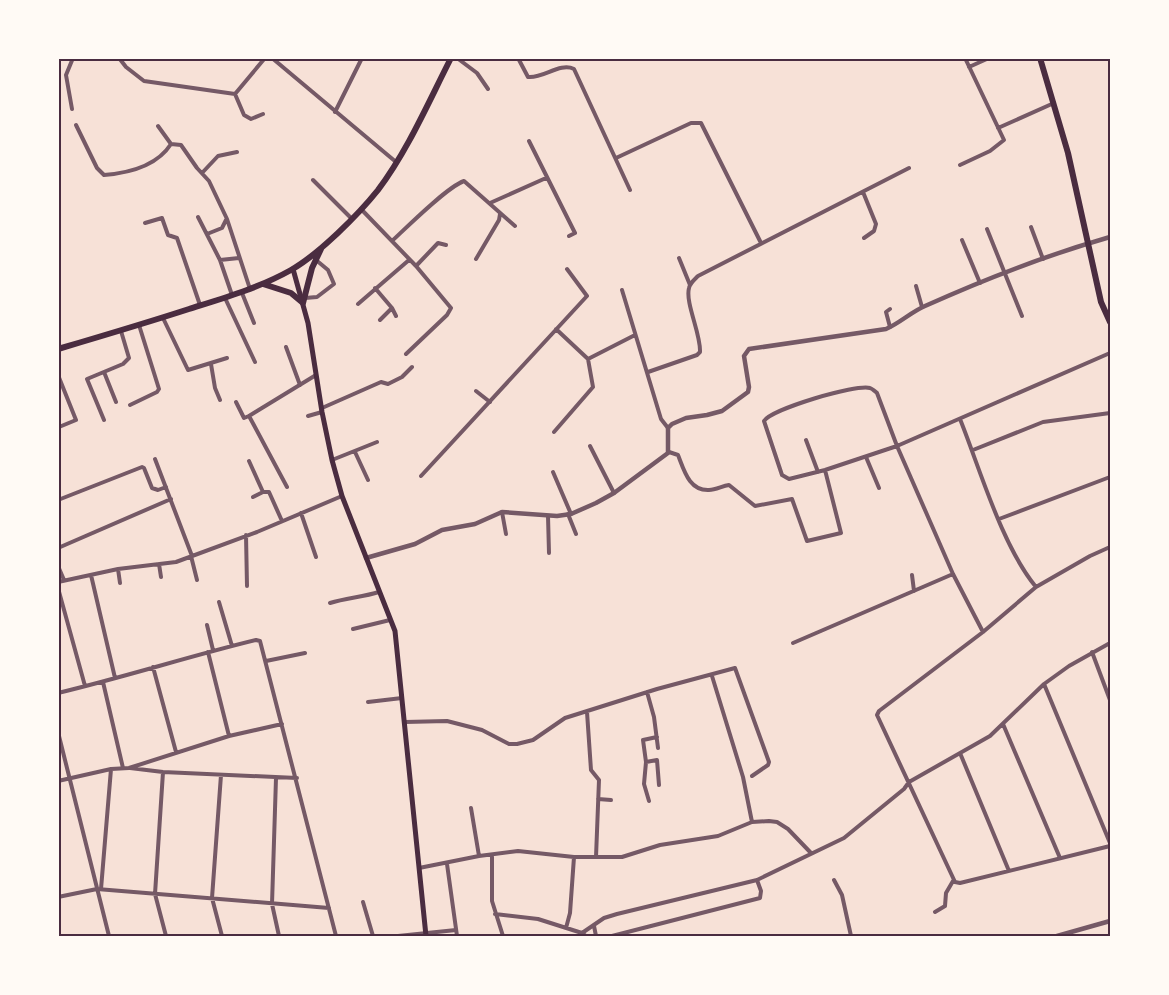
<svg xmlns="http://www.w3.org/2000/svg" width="1169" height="995" viewBox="0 0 1169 995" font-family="Mulish,sans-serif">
<rect width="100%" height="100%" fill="#f7e1d7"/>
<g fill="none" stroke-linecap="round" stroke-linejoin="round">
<!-- minor -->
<path stroke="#755966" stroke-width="4" d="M119,58L126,67L144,81L235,94L265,58
M272,58L396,162
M457,58L477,73L488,89
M518,58L528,77C543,79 560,62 574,69L630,190
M969,67L989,58
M235,94L244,115L251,119L263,114
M72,109L66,75L73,58
M335,112L362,58
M76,125L97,168L104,175C129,173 157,166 171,144L181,145L197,168L209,181L227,219L250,289
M158,126L171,144
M998,128L1054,103
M529,141L575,233L569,236
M616,158L691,123H701L761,243
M960,165L990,151L1004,140L965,58
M202,173L218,156L237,152
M313,180L351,218
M863,192L876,224L874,231L864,238
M490,203L546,178
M361,209L416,266L451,308L447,315L406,354
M198,217L220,260L232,295
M145,223L162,218L168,235L177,238L200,305
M1031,227L1043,259
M987,229L1022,316
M207,234L222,228L226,220
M962,240L980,283
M392,241C407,227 447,187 464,181L515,226
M679,258L690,285
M476,259L499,220L500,214
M220,260L239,258
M416,266L438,243L446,245
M916,286L922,307
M375,288L392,308L396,316
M622,290L661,419L668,428
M242,293L254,323
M225,298L255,362
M305,298L317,297L334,284L328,270L316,260
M358,304L409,260
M163,318L188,370L227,358
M380,320L392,308
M890,327L886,312L890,309
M556,329L588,359L635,335
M286,347L300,385
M211,364L215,388L220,400
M104,372L116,402
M648,372L697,355L700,352C701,334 685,303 689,288C690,283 694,280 698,276L909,168
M58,375L76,420L59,427L58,429
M476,391L490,402
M236,402L244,418L249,416
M130,405L157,392L159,389L139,325
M322,408L381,382L388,384L402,377L412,367
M308,416L322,412
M960,419C980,469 1002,546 1036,587
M104,420L87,379L123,364L129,358L121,331
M554,432L593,387L588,359
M806,440L818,472
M590,446L614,493
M973,450L1043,422L1110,413
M355,452L368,480
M669,452L678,455C684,470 689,491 709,490C716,490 722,486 729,485L755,506L792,499L807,541L841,533L825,470
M866,457L879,488
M155,459L192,556
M332,460L377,442
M249,461L263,492
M553,472L571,514
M421,476L587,296L567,269
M287,487L249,416L316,375
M253,497L263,492H269L282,521
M58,500L142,467L144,468L152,488L158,490L166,487
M502,512L506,534
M301,513L316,557
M568,514L576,534
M548,516L549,553
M999,519L1110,477
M246,535L247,586
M1110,547L1090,556L1036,587L983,632L879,711L877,715L955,882L960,883L1110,846
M58,548L171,499
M191,556L197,580
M159,564L161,577
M58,566L64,580
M118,569L120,583
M91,575L115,678
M912,575L914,591
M58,582L118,569L176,562L257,532L342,496
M58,588L85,686
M219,602L232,646
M330,603C346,598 363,597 379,592
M207,625L213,650
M353,629L390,620
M983,632L953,574L897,446L877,393C876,392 871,388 870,388C855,384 772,409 764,421L782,475L789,479L825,470L897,446L1110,353
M793,643L953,574
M208,652L229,736
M1092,652L1110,700
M266,661L305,653
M153,667L176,752
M712,676L743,777L752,822
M103,682L123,768
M1044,684L1110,843
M647,692L654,717L658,748
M58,693C125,677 190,656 256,640L260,641L336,936
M368,702L402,698
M587,712L591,770L599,780L596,857
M405,722L447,721L482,730L509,744H517L533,740L565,718L657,689L735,668L769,762L768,765L752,776
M1003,724L1060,858
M58,732L109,936
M960,753L1009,871
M646,762L657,760L659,785
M130,768L163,772L297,778
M163,772L155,894L166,936
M221,775L212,898L222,936
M276,778L272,904L279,936
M58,781L111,769L129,768L229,736L282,724
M598,799L611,800
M649,801L644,784L646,762L643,740L657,737
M471,808L479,856
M492,855V901L503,936
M447,864L457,936
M419,868L479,856L518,851L574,857H622L660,845L718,836L752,822L769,821L777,822L788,829L811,853
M834,880L842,895L851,936
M101,889L111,769
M58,897L97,889L329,908
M363,902L373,936
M935,912L945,906L946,893L953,881
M495,914L538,919L582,933L586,936
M594,926L596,936
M566,928L570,913L574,857
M582,933L604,918L617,914L757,880L844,838L904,789L909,782L990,736L1044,684L1069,666L1110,643
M398,936L456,930
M612,936L760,898L761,891L757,880"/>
<!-- tertiary -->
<path stroke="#755966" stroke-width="4.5" d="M366,558L415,544L442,530L475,524L502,512L557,516L571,514L596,503L614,493L668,453V428L672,424L686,418L707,415L722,411L748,392L749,387L744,356L749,349L886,329C900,323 911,312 925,306C985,279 1047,255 1110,237
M1057,936L1110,921"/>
<!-- secondary -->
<path stroke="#4a2c40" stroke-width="5" d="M293,269L308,323L322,412L332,460L342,496L395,631L426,936"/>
<!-- primary -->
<path stroke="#4a2c40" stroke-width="6" d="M1040,58L1068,153L1101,302L1110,322
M263,284L291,293L303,303L312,268L321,249
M58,349C102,336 146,323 189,309C224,298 259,288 291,270C319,254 358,215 378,190C408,150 428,103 451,58"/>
</g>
<!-- border -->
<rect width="1169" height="995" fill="none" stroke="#fffaf5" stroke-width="120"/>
<rect x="60" y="60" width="1049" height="875" fill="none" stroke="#4a2c40" stroke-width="2"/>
</svg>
